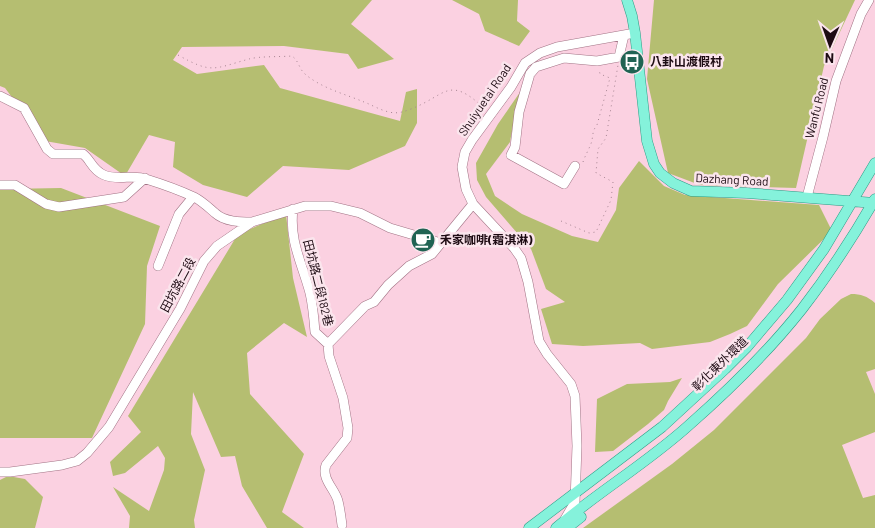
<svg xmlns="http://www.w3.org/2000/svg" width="875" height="528" viewBox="0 0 875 528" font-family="Barlow,'Noto Sans TC',sans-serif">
<rect width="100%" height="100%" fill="#fbd1e1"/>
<!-- green -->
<path fill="#b5be71" d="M0,0H372L351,24L394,59L358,69L348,54L284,46L182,47L173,60L197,74L264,65L280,88L400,121L406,92L417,89V123L405,146L349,170L283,166L247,197L203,185L173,167L175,142L149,135L125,176L85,148L45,141L5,88L0,86Z
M452,0H518L517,21L530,31L519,46L485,31L479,14Z
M654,0H855L824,66L796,188L700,185L668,173L647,79Z
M525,85L515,115L510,142L486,174L495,196L522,214L572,236L598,242L616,210L619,188L639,161L664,186L685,195L819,205L832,231L778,284L747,326L730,334L710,342L652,349L640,343L583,346L552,344L541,309L565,302L546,289L531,249L486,197L477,180L476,163L498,124Z
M0,187L6,189L61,188L160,226L147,266L145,324L92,438H0Z
M286,214L293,278L307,337L284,323L247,353L250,394L304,454L282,512L304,528H267L242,486L235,456L221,457L193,392L191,434L205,470L194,520L195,528H129L130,516L113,487L149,511L164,470L165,458L158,446L125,473L113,476L110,462L141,432L128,416L238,234Z
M851,294C861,294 867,296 875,303V369L866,372L875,394V432L842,445L863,498L875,495V528H583L672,464L714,430L806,338L820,319L841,299Z
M682,378L668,401L664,410L648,424L613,451L595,452L597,399L627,384L670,382Z
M8,476L25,479L43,497L35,528H0V480Z"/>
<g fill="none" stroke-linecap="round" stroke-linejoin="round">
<defs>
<path id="minor" d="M0,96L24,108L47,149L53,154H83C91,160 92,170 104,175C118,181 134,174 146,179C162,184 179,190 194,197C202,201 208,207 215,213C225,222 240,222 252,222
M575,166L564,184L511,155L515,147L519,112L530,74L536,67L564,58L597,61L619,57L624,35
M0,185H15L46,204L59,207L124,197L145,178
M807,197L823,137L836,81L861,14L869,0
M293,209C289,241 302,263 310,293C313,306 314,319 315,332L328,344L329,356L343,398L348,428L347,438L326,465C321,479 335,489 338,501C340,509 341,517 342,525
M158,266L179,214L193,197
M328,344L365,306L374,302L388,285L409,266L432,254L441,243
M0,472H10L62,465L77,461L87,453L109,427L180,309L204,261L217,246L252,222L305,206H331L360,213L390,228L441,243L473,204
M565,519L575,502L577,446L575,396L571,384L547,354L539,341L528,282L521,258L514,248L473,204L466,189L462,167L465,152L472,140L511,87L525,63L540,53L557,47L635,33"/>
<path id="major" d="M627,0L632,16L635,33L647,141L654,164L660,173L673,183L691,191L747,193L875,203
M529,528L662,427L725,369L747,347L787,300L824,249L875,163
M556,528C598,492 647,463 688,426C729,390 768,352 802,309C829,274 853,237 875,199
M567,528L581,517"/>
</defs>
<!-- minor casing -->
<use href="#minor" stroke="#a27385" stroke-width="10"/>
<!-- major casing -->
<use href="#major" stroke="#2c9c85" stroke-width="11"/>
<!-- path -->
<path stroke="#a68592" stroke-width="1" stroke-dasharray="1 4" stroke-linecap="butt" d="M178,55C212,74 213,69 249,59C260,56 280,57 292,56C299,61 299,69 305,74C321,88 345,94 364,102C372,105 380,110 389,112C397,114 403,112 411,109C447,95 448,75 484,108
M583,162C585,156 588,151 590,146C594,138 591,132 597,125L610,78L600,74L599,69
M561,221L589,233L596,232L611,200L613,182L596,173L598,149L606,138L618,65"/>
<!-- minor -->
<use href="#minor" stroke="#fff" stroke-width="9"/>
<!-- major -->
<use href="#major" stroke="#85f2db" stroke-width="10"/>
</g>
<!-- icons -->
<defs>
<symbol id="bus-disc" viewBox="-11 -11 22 22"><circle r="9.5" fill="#206353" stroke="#fbe5ed"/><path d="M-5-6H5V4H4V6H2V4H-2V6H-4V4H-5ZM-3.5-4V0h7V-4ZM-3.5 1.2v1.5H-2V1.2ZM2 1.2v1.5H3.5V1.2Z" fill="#fff"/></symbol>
<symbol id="cafe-disc" viewBox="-11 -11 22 22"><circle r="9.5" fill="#206353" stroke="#fbe5ed"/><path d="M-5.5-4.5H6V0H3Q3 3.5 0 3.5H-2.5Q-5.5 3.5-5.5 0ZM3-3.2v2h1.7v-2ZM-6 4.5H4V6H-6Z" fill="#fff"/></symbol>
</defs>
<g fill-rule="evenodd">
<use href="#bus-disc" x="618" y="48" width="28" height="28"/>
<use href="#cafe-disc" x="409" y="226" width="28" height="28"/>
</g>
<g text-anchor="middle" stroke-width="5" stroke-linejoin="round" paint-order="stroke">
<!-- poi labels -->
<g font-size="12" font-weight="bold" fill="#1d0b13" stroke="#fbe5ed" text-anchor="start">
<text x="650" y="66">八卦山渡假村</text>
<text x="440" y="244">禾家咖啡(霜淇淋)</text>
</g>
<!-- street labels -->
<g font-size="12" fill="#1d0b13" stroke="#fbe5ed">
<text transform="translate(485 100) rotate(-56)" y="4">Shuiyuetai Road</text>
<text transform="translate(817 108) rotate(-76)" y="4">Wanfu Road</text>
<text transform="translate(732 180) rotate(3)" y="4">Dazhang Road</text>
<text transform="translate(318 283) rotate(76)" y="4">田坑路二段182巷</text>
<text transform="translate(178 285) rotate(-62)" y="4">田坑路二段</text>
<text transform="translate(720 364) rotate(-44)" y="4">彰化東外環道</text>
</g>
</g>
<!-- north arrow -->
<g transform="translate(830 45) rotate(182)" stroke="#fbe5ed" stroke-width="4" paint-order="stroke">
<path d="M0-4L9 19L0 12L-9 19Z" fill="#1d0b13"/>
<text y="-8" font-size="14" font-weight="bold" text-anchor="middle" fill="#1d0b13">N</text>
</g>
</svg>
